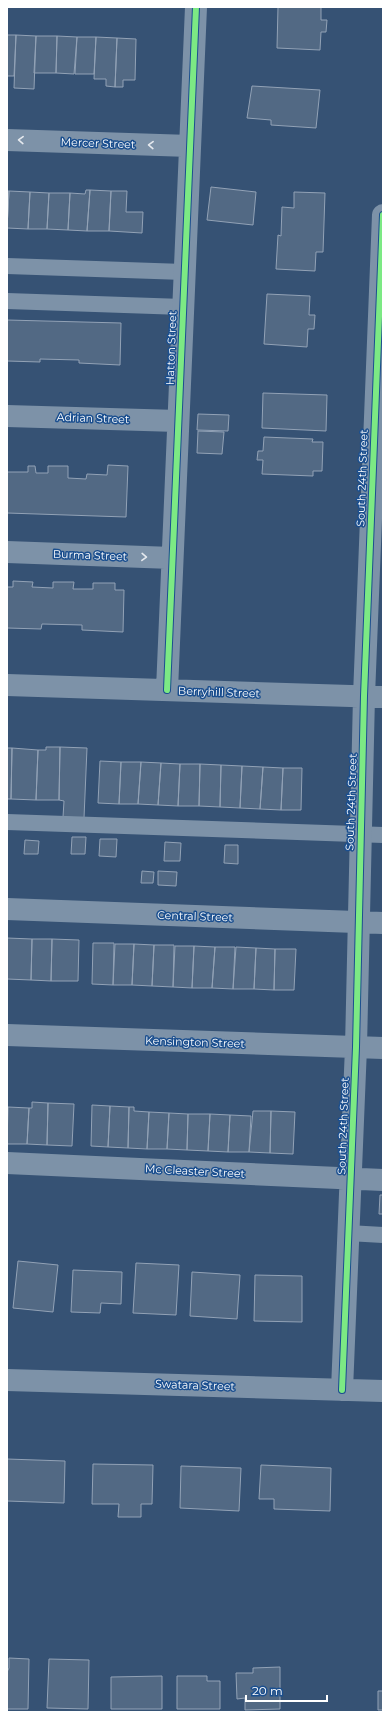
<svg xmlns="http://www.w3.org/2000/svg" width="390" height="1719" viewBox="0 0 390 1719" font-family="Montserrat,sans-serif">
<rect width="100%" height="100%" fill="#365274"/>
<!-- building -->
<path fill="#526984" stroke="#92a2b6" d="M278,7H321V20H327L326,32H321L320,50L277,48Z
M7,35H16L14,76H7Z
M16,35L36,36L34,89L14,88Z
M36,36H57L56,73H34Z
M57,36L77,37L74,74L56,73Z
M77,37H96L94,74H75Z
M96,37L117,38L115,87L106,86V79H94Z
M117,38L136,39L135,80H123V87H115Z
M252,86L320,90L316,128L271,125V120L247,118Z
M211,187L256,192L253,225L207,220Z
M86,190H90L87,231L68,230L70,193L85,194Z
M90,190L111,191L109,231H87Z
M7,191H9L7,228Z
M9,191L30,192L28,229L7,228Z
M111,191H127L126,212H143L142,233L109,231Z
M30,192L49,193L47,229H28Z
M294,192L325,193L323,252H316L315,271L276,269L278,235L281,236L282,207L294,208Z
M49,193H70L68,230L47,229Z
M267,294L310,296L309,315H315L314,329H308L307,347L264,344Z
M7,320L121,323L120,365L79,363V360L40,359V362L7,361Z
M263,393L327,395L326,431L262,428Z
M198,414L229,415L228,431L197,430Z
M198,431L224,432L222,454L197,453Z
M264,437L313,439L312,442H323L322,471H313V476L262,474L263,460H257L258,451H263Z
M108,465L128,466L126,517L7,513V472H28V466H35L36,473H48V466H68V478L86,479L87,474L107,475Z
M13,581L33,582L32,587L53,588V582H74L73,589H93V583H115V590H124L123,632L82,630V625L42,624L41,629L7,628V587H13Z
M46,747H60L59,800H36L38,750H46Z
M60,747L87,748L84,818L63,817L64,801L59,800Z
M7,748H12L11,799H7Z
M12,748L38,750L36,800L11,799Z
M100,761L121,762L119,804L98,803Z
M121,762H141L138,804H119Z
M141,762L161,763L158,805L138,804Z
M161,763L180,764L178,806L158,805Z
M180,764H200L199,806H178Z
M200,764L221,765L220,807L199,806Z
M221,765L242,766L240,808L220,807Z
M242,766L263,767L260,809L240,808Z
M263,767L283,768L281,810L260,809Z
M283,768H302L301,810H281Z
M72,837H86L85,854H71Z
M100,839H117L116,857L99,856Z
M25,840L39,841L38,854H24Z
M165,842L181,843L180,861H164Z
M225,845H238V864L224,863Z
M142,871L154,872L153,883H141Z
M158,871L177,872L176,886L158,885Z
M7,938L32,939L31,980L7,979Z
M32,939H52L51,981L31,980Z
M52,939L79,940L78,981H51Z
M93,943H114L113,985L92,984Z
M115,944H134L132,985H113Z
M134,944L154,945L152,986L132,985Z
M154,945H174L173,987L152,986Z
M175,946H194L192,988L173,987Z
M194,946L215,947L212,988H192Z
M215,947H235L233,989L212,988Z
M236,947L256,948L254,989H233Z
M256,948L275,949L274,990L254,989Z
M275,949H296L294,990H274Z
M32,1102L48,1103L47,1145L27,1144L29,1108H32Z
M48,1103L74,1104L72,1146L47,1145Z
M92,1105L110,1106L108,1147L91,1146Z
M110,1106L129,1107L128,1148L108,1147Z
M8,1107L29,1108L27,1144H7Z
M129,1107H134V1111L149,1112L147,1149L128,1148Z
M253,1111H271L270,1153L249,1152Z
M271,1111L295,1112L293,1154L270,1153Z
M149,1112L169,1113L167,1149H147Z
M169,1113L188,1114L187,1150L167,1149Z
M188,1114H210L208,1151L187,1150Z
M210,1114L230,1115L228,1152L208,1151Z
M230,1115L251,1116L249,1152H228Z
M380,1195H383V1214H379Z
M18,1261L58,1265L53,1312L13,1308Z
M136,1263L179,1265L176,1315L133,1313Z
M73,1270L122,1272L121,1304L101,1303L100,1313L71,1312Z
M192,1272L240,1275L237,1319L190,1316Z
M255,1275L302,1276V1322L254,1321Z
M7,1459L65,1461L64,1503L7,1501Z
M93,1464L153,1465L152,1504H141V1517H118L119,1504H92Z
M261,1465L331,1468L330,1511L274,1509V1499H259Z
M181,1466L241,1468L239,1511L180,1508Z
M9,1658L29,1659L28,1709H7V1672L9,1668Z
M49,1659L89,1660L88,1709L47,1708Z
M280,1667V1709L245,1710V1698L237,1699L236,1673H253V1668Z
M162,1676V1709H111V1677Z
M177,1676H207V1681H220V1709H177Z
M378,1691H383V1710H378Z"/>
<g fill="none" stroke-linecap="round" stroke-linejoin="round">
<!-- lane -->
<path stroke="#7d92a8" stroke-width="16" d="M7,266L184,272
M7,301L183,307
M7,822L383,835
M348,1233L383,1235"/>
<!-- street -->
<path stroke="#7d92a8" stroke-width="22" d="M7,140L190,146
M7,416L178,421
M7,552L172,558
M7,685L383,697
M167,690L196,7
M7,909L383,923
M7,1035L383,1048
M7,1163L383,1180
M7,1380L383,1391
M342,1390L356,1047L364,696L383,215"/>
<defs>
<path id="cycleway" d="M167,690L196,7
M342,1390L356,1047L364,696L383,215"/>
</defs>
<!-- cycleway casing -->
<use href="#cycleway" stroke="#1b4f8f" stroke-width="8"/>
<!-- cycleway -->
<use href="#cycleway" stroke="#7ce984" stroke-width="6"/>
</g>
<!-- one-way arrows -->
<defs><path id="oneway-chevron" d="M-2-3.5L2.5 0L-2 3.5" fill="none" stroke-width="1.6" stroke-linecap="round" stroke-linejoin="round"/></defs>
<g stroke="#e5e9ee">
<use href="#oneway-chevron" transform="translate(21 140) rotate(-178)"/>
<use href="#oneway-chevron" transform="translate(151 145) rotate(-178)"/>
<use href="#oneway-chevron" transform="translate(144 557) rotate(2)"/>
</g>
<g text-anchor="middle" stroke-width="3" stroke-linejoin="round" paint-order="stroke">
<!-- street labels -->
<g font-size="11" fill="#fff" stroke="#1b4f8f">
<text transform="translate(98 143) rotate(2)" y="4">Mercer Street</text>
<text transform="translate(171 348) rotate(-88)" y="4">Hatton Street</text>
<text transform="translate(93 418) rotate(2)" y="4">Adrian Street</text>
<text transform="translate(362 478) rotate(-88)" y="4">South 24th Street</text>
<text transform="translate(90 555) rotate(2)" y="4">Burma Street</text>
<text transform="translate(219 692) rotate(2)" y="4">Berryhill Street</text>
<text transform="translate(351 802) rotate(-88)" y="4">South 24th Street</text>
<text transform="translate(195 916) rotate(2)" y="4">Central Street</text>
<text transform="translate(195 1042) rotate(2)" y="4">Kensington Street</text>
<text transform="translate(343 1126) rotate(-88)" y="4">South 24th Street</text>
<text transform="translate(195 1171) rotate(3)" y="4">Mc Cleaster Street</text>
<text transform="translate(195 1385) rotate(2)" y="4">Swatara Street</text>
</g>
</g>
<!-- border -->
<rect width="390" height="1719" fill="none" stroke="#ffffff" stroke-width="16"/>
<!-- scale -->
<path d="M246 1695v6h81v-6" fill="none" stroke="#ffffff" stroke-width="2"/>
<text x="252" y="1695" font-size="12" fill="#ffffff" stroke="#1b4f8f" stroke-width="3" paint-order="stroke">20 m</text>
</svg>
